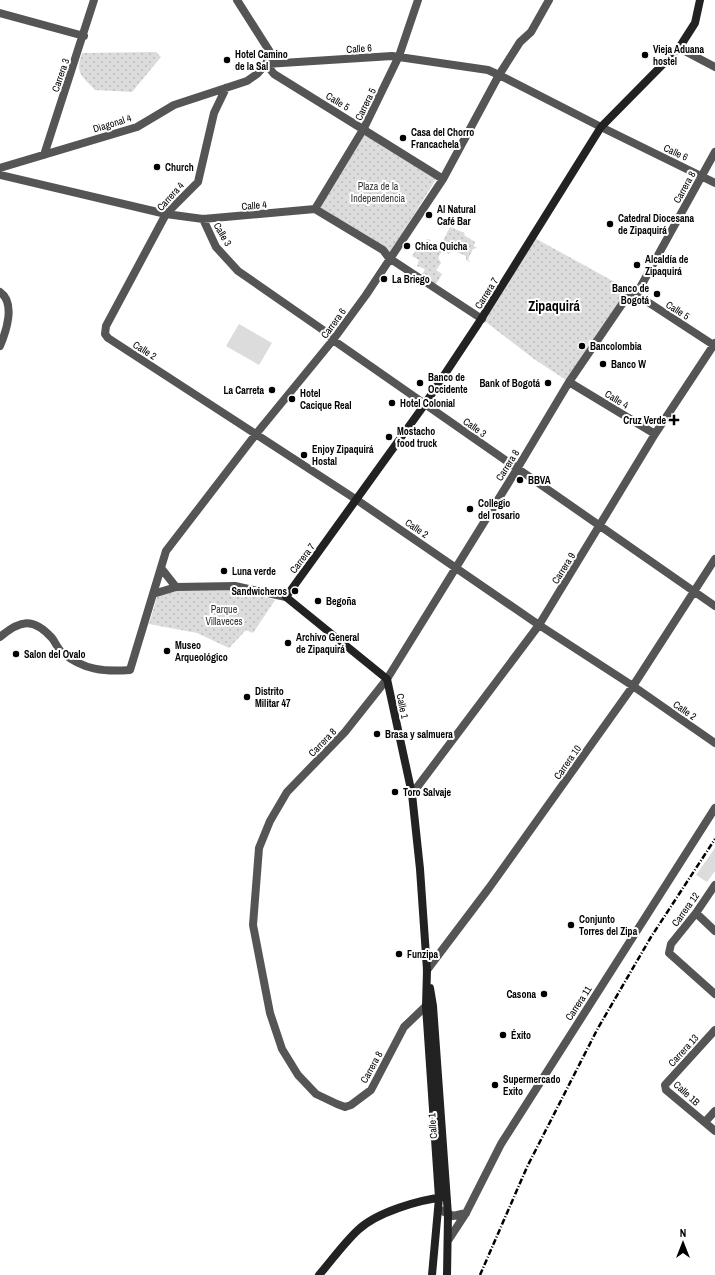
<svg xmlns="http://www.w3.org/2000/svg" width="715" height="1275" viewBox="0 0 715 1275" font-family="'Archivo Narrow',sans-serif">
<defs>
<pattern id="park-dots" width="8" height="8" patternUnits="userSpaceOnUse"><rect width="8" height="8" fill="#dcdcdc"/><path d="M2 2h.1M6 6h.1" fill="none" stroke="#bbb" stroke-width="1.8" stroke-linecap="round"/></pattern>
</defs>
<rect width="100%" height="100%" fill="#fff"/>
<!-- green -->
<path fill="#dcdcdc" d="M239,324L272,343L259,365L226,346Z
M715,848V871L707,882L696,875Z"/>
<!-- park -->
<path fill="url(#park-dots)" d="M156,52L161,57L132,92L95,90C81,75 75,74 82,53Z
M366,131L438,176L390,253L317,208Z
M450,227L465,233L464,235L475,242L474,246L477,248L473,249L468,259L470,262L466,260V256L452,250L449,254L442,251L438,258L441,263L436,270L442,274L435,286L421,277L425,269L417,266L419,260L412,256L420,244H424L427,239L431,240L426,249L437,252Z
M533,237L631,291L569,382L534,359L482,319Z
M174,589H235L275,600L253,633L246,630L229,648L197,633L149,624L157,597Z"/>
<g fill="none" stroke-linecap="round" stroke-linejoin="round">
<!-- street -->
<path stroke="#555" stroke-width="8" d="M237,0L270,52L266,64
M0,13L84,36
M679,48L715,67
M266,64L274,74L443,179
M226,88L214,113L198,182L166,214L106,326L105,334L108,338L357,500L539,625L633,686L715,743
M44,155L94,0
M0,168L137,127L174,105L247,81L257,74L266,64L392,56L488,70L499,75L601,127L715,183
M0,175L166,214L203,219L315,209L383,250L389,258L482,319
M315,209L364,128L399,56L418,0
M203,219L216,247L238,271L323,330L333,340L715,606
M0,292C16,303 6,332 0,346
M636,295L715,152
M569,382L655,434
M161,568L176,587
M153,594L176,587L235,586L286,597
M0,637C20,620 33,617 52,638C56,643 58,650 63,653C83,670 105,672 130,670L166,551L256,434L333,340L366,295L443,179L499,75L520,42L531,32L549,0
M412,794L539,625L655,434L715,343
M715,885L696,913L671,944L669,953L715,994
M696,913L715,931
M427,970L489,888L633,686L715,559
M426,1006L404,1027L371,1090L351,1105L345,1107L337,1104L316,1094L298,1075L282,1049L270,1013L253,925L259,848L270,821L287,792L345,732L387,679L517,469L569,382L631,291L715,346
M715,1030L665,1085L666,1090L715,1131
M705,1122L715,1111
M440,1210L453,1216L466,1213
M449,1239L466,1213L501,1144L715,808"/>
<!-- secondary -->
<path stroke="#222" stroke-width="8" d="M430,988L433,1006L448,1215L447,1275
M319,1275C332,1260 344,1243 358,1230C377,1212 419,1200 444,1197
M432,1275L439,1198L426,1006L427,970L420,869L412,794L387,679L286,597L425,404L478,324L601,127L679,48L695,23L700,0"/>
<!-- rail -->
<path stroke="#000" stroke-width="2.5" stroke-dasharray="6 2 1 2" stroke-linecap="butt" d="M480,1275L527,1167L598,1028L651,937L715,839"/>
</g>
<!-- markers -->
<g fill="#000" stroke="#fff" stroke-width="1.5">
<circle cx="645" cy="55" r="4"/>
<circle cx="227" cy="60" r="4"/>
<circle cx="403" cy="138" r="4"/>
<circle cx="157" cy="167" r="4"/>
<circle cx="429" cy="215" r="4"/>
<circle cx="610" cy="224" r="4"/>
<circle cx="407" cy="246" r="4"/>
<circle cx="637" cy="265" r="4"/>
<circle cx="384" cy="279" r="4"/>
<circle cx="657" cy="294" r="4"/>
<circle cx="582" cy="346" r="4"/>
<circle cx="603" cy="364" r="4"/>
<circle cx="420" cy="383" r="4"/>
<circle cx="548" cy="383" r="4"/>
<circle cx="272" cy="390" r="4"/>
<circle cx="292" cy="399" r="4"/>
<circle cx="392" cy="403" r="4"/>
<path d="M672 414h4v4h4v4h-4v4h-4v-4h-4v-4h4z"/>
<circle cx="389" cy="437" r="4"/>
<circle cx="304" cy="455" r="4"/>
<circle cx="520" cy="480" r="4"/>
<circle cx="470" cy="509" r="4"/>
<circle cx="224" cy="571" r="4"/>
<circle cx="295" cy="591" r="4"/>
<circle cx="318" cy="601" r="4"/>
<circle cx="288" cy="643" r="4"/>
<circle cx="167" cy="651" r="4"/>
<circle cx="16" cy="654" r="4"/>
<circle cx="247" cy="697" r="4"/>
<circle cx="377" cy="734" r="4"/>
<circle cx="395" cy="792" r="4"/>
<circle cx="571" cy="925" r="4"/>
<circle cx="399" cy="954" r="4"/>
<circle cx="544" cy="994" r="4"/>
<circle cx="503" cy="1035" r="4"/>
<circle cx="495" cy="1085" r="4"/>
</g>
<g text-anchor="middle" stroke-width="4" stroke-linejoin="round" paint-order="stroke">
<!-- street labels -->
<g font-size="10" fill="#000" stroke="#fff">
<text transform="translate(359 48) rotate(-4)" y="4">Calle 6</text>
<text transform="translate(60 75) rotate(-71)" y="4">Carrera 3</text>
<text transform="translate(338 101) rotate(31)" y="4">Calle 5</text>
<text transform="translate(365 104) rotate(-64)" y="4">Carrera 5</text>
<text transform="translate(112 123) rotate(-17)" y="4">Diagonal 4</text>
<text transform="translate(676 152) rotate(25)" y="4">Calle 6</text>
<text transform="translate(684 187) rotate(-61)" y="4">Carrera 8</text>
<text transform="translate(170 196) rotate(-48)" y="4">Carrera 4</text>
<text transform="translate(254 205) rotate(-5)" y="4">Calle 4</text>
<text transform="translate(223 234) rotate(60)" y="4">Calle 3</text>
<text transform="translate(486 293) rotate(-58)" y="4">Carrera 7</text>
<text transform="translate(678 310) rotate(33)" y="4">Calle 5</text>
<text transform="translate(333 323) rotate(-54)" y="4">Carrera 6</text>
<text transform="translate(145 350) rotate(33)" y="4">Calle 2</text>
<text transform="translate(617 399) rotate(31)" y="4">Calle 4</text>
<text transform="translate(475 427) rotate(35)" y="4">Calle 3</text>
<text transform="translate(507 465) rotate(-58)" y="4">Carrera 8</text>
<text transform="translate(417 528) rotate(34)" y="4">Calle 2</text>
<text transform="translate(302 558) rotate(-53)" y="4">Carrera 7</text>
<text transform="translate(563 568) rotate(-58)" y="4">Carrera 9</text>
<text transform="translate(403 706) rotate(78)" y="4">Calle 1</text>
<text transform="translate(685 710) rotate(35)" y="4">Calle 2</text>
<text transform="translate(322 742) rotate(-46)" y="4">Carrera 8</text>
<text transform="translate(567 762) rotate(-55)" y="4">Carrera 10</text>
<text transform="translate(685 909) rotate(-54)" y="4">Carrera 12</text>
<text transform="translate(578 1003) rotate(-57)" y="4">Carrera 11</text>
<text transform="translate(683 1050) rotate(-48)" y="4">Carrera 13</text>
<text transform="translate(371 1067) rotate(-61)" y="4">Carrera 8</text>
<text transform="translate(687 1093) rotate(42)" y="4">Calle 1B</text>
<text transform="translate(432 1126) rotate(-94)" y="4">Calle 1</text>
</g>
<!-- poi labels -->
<g font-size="10" font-weight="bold" fill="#000" stroke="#fff" text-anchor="start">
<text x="653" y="53">Vieja Aduana<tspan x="653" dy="12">hostel</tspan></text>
<text x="235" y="58">Hotel Camino<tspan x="235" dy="12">de la Sal</tspan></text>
<text x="411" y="136">Casa del Chorro<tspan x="411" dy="12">Francachela</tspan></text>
<text x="165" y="171">Church</text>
<text x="437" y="213">Al Natural<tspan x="437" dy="12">Café Bar</tspan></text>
<text x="618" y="222">Catedral Diocesana<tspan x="618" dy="12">de Zipaquirá</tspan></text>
<text x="415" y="250">Chica Quicha</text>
<text x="645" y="263">Alcaldía de<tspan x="645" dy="12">Zipaquirá</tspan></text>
<text x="392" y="283">La Briego</text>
<text x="649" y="292" text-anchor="end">Banco de<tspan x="649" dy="12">Bogotá</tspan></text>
<text x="590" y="350">Bancolombia</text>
<text x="611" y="368">Banco W</text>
<text x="428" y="381">Banco de<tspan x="428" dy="12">Occidente</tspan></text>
<text x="540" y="387" text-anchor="end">Bank of Bogotá</text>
<text x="264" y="394" text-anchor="end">La Carreta</text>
<text x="300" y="397">Hotel<tspan x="300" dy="12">Cacique Real</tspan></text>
<text x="400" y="407">Hotel Colonial</text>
<text x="666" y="424" text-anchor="end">Cruz Verde</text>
<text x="397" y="435">Mostacho<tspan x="397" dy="12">food truck</tspan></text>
<text x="312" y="453">Enjoy Zipaquirá<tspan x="312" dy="12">Hostal</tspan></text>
<text x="528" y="484">BBVA</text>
<text x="478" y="507">Collegio<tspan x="478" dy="12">del rosario</tspan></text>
<text x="232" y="575">Luna verde</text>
<text x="287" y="595" text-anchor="end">Sandwicheros</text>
<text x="326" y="605">Begoña</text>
<text x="296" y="641">Archivo General<tspan x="296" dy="12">de Zipaquirá</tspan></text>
<text x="175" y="649">Museo<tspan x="175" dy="12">Arqueológico</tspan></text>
<text x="24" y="658">Salon del Ovalo</text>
<text x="255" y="695">Distrito<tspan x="255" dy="12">Militar 47</tspan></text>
<text x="385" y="738">Brasa y salmuera</text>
<text x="403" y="796">Toro Salvaje</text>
<text x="579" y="923">Conjunto<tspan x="579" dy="12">Torres del Zipa</tspan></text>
<text x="407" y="958">Funzipa</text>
<text x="536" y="998" text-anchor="end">Casona</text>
<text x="511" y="1039">Éxito</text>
<text x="503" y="1083">Supermercado<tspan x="503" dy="12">Exito</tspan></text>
</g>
<!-- park labels -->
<g font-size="10" fill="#333" stroke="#fff">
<text x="378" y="190">Plaza de la<tspan x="378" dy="12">Independencia</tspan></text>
<text x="224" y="613">Parque<tspan x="224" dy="12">Villaveces</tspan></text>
</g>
<!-- district labels -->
<g font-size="14" font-weight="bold" fill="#000" stroke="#fff">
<text x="554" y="311">Zipaquirá</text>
</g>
</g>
<!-- north arrow -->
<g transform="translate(683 1243)" stroke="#ffffff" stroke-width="3" paint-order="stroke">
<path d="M0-3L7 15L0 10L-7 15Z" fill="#000000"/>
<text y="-6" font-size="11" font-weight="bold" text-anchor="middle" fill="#000000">N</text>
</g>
</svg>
